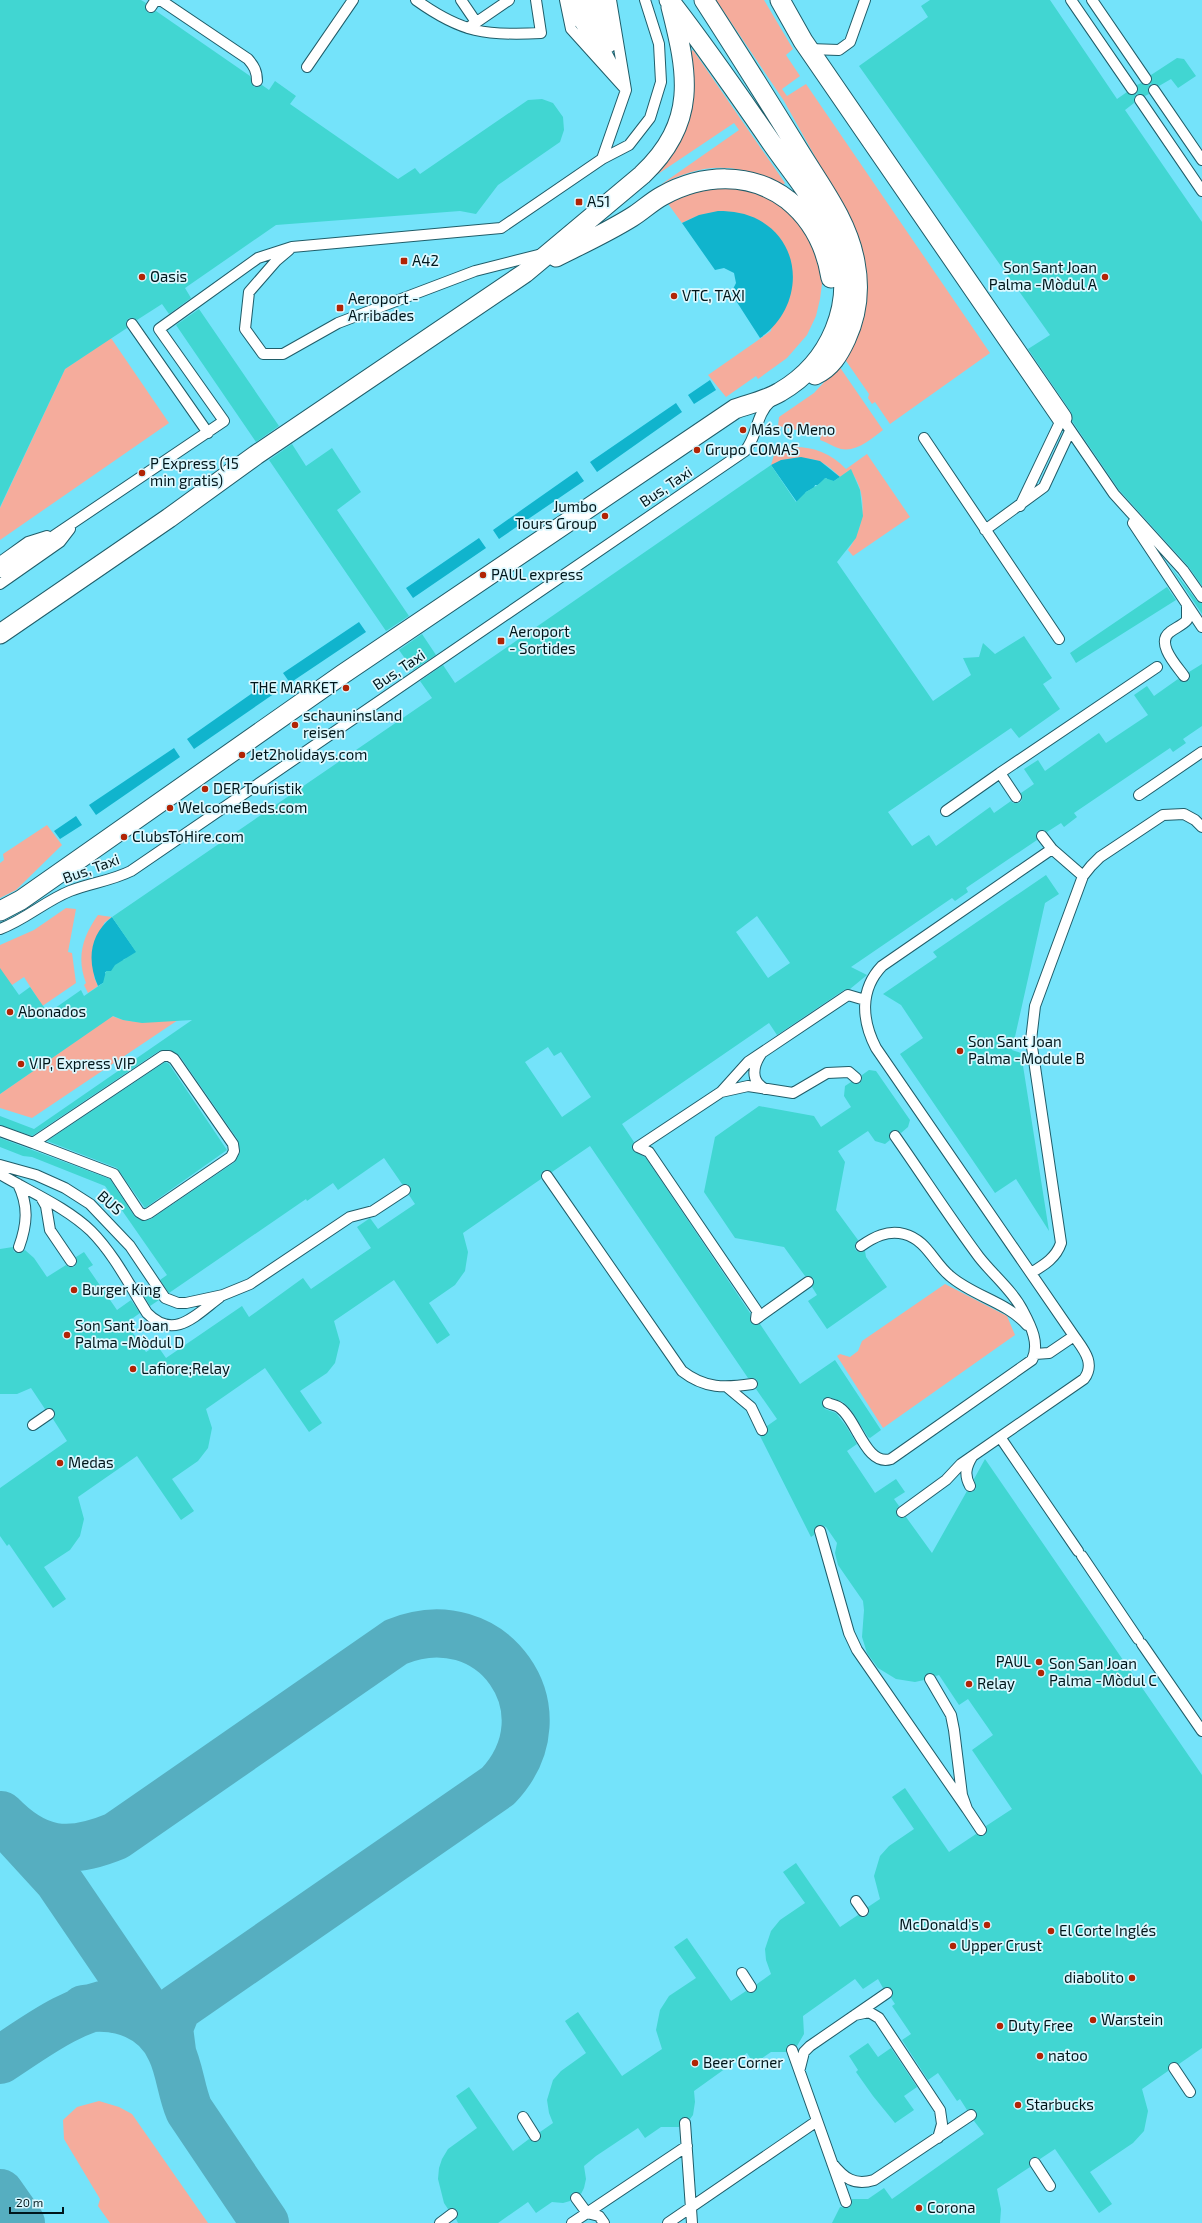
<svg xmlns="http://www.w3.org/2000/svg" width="1202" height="2223" viewBox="0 0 1202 2223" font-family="'Exo 2',sans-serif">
<rect width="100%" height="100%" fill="#74e3fa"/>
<!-- green -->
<path fill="#f5ac9c" d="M716,0H764L793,49L786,55L800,76L782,89L787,96L806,84L990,353L890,424L875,402L872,404L868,398L869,394L844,358L866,270L861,245L851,221L784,101Z
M693,50L785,183L783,185C738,163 704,161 659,186L739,130L734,123L658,174L656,172L689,53Z
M715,183L774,197L807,230L819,265L822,284L820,299L816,316L807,335L787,358L758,379L756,376L726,397L708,375L771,331L786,250C765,211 720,202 682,223L666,201Z
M111,338L169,423L0,540V508L65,369Z
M839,366L883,430C871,439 857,452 841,449C833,447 827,442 820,440L821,435L778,426L779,417L814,393Z
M789,447C812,446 830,452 846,469L867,454L910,517L853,556L848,550C865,526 869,494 850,470L840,477C816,452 802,457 771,465L775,452Z
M47,825L62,845L16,890L0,898V863L4,860L3,854Z
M66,908L76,909L68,952L72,953L76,983L0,1035L38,999L24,977L12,985L0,976V945L34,930Z
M98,915L112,917L104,923L94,977L98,986L88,993L84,985L86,983C76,957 83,936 98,915Z
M112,1016C139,1027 154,1019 181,1018L32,1118L0,1108V1094Z
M945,1284L1007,1316L1015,1335L883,1428L837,1356L840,1354L850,1357L858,1351L862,1341Z
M99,2101L119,2107L132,2114L208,2223H110L98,2206L100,2199L64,2139L63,2120L77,2107Z"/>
<!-- water -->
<path fill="#10b4cd" d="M718,211C733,211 746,213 759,220C806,246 802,310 760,338L731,293L736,283L734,273L724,268L715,270L682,223L699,215Z
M710,380L716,390L694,404L688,395Z
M676,403L682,412L597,472L590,462Z
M801,457L820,461L840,477L831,483L826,478L818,485H815L814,488L806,492L799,505L771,465L781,460Z
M577,471L584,481L499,539L493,530Z
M479,538L486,548L413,598L406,588Z
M359,622L366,632L290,683L283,673Z
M271,680L278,691L194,749L187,739Z
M174,748L180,757L96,815L89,805Z
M76,816L82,825L60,839L54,831Z
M112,917L140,957L124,959L117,973L105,972L108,980L98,986C87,961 89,935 112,917Z"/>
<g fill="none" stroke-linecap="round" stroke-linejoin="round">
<!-- taxiway -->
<path stroke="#56aec0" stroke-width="48" d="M1,1815C37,1852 68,1856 116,1836L396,1642C492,1602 569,1711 498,1786L177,2008L169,2028L172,2051
M14,1832L58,1880L160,2030
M84,2009C119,2004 156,2016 171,2051C180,2070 181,2091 189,2110L265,2223
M0,2060C37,2036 71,2009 116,2002
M0,2193L21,2223"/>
</g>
<!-- building -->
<path fill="#41d6d2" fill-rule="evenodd" d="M0,0H141L146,3L145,7L147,12L151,13L156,11L250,76L254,87H258L262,85L269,90L275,81L296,96L290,104L398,179L415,168L420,174L528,100L542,99L553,103L563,117L564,130L560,142L498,185L476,214L460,211L276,225L185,288L191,298L169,314L162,304L137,320L134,318H129L126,322L127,328L65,369L0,507Z
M930,0H1050L1117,99L1127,92L1132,95L1136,94L1138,89L1137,85L1141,83L1146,85L1150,84L1152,79L1151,75L1177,58L1184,59L1196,76L1178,88L1171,79L1159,86L1156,84H1151L1148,88L1149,94L1145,96L1137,94L1134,98V103L1125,110L1202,222V586L1188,566L1119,490L1072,421L1071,412L1028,349L1050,335L859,66L928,17L921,6Z
M199,309L279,426L256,442L176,325Z
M292,444L306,466L332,448L361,492L337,510L409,616L386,631L269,460Z
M771,465L796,502L806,492L819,484L825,478L834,481L851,469L860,490L863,516L856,538L837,562L933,701L971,675L963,658L979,657L983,643L995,654L1024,636L1052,678L1043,684L1060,709L1019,738L1011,728L888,812L912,846L929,835L936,846L990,807L994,813L1011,801L1013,803H1019L1022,800L1021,793L1034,784L1024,769L1038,760L1045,771L1099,733L1106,743L1148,715L1134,695L1147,686L1154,696L1178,679L1182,682L1188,681L1190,678L1189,672L1202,664V726L1183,739L1186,743L1173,752L1170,748L1074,813L1077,817L1064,827L1061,823L1047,832L1044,830L1038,831L1036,834L1037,840L966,888L968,892L955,901L952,898L851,967L867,975L850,989L844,990L777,1035L769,1023L622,1124L634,1142L632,1147L633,1150L646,1158L750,1313L751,1322L755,1325L760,1324L800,1384L835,1360L881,1430L870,1438L868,1437L851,1410L843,1402L828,1397L822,1400V1404L825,1409L836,1413L846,1426L857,1444L847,1451L875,1493L896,1479L905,1492L894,1499L899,1506L896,1510L897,1515L900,1518L906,1517L932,1553L967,1491L972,1492L976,1489L974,1479L985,1459L1202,1775V2048L1179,2064L1174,2062L1170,2063L1168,2071L1142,2089L1148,2111L1144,2131L1133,2143L1090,2172L1112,2204L1099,2213L1055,2149L1040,2159L1035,2157L1031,2158L1029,2163L1030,2167L997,2189L1001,2209L1000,2223H832L840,2207L849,2208L852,2204V2199H868L884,2188L892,2199L984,2134L974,2121L977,2115L976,2111L971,2109L967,2110L960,2099L957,2101L938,2073L928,2080L902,2040L911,2034L892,2006L895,2004L891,1998L893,1993L892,1989L887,1987L883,1988L878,1979L863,1989L855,1979L803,2016L804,2034L797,2046L789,2044L786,2048V2052H771L754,2064L747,2053L694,2091L695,2102L693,2115L690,2119L685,2117L681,2118L679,2127H661L645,2138L638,2128L596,2156L584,2166L586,2179L584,2188L581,2194L576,2192L572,2193L570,2201L563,2203L552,2202L536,2213L528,2202L498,2223H458L456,2219L458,2216L457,2210L454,2208L448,2209L444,2203L438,2179L439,2168L442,2159L448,2149L477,2128L456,2096L469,2087L513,2151L529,2139L535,2142L539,2141L541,2136L540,2132L553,2123L549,2113L547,2100L553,2080L561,2071L586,2053L565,2021L578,2012L622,2076L662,2049L656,2030L660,2010L669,1996L696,1978L674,1947L687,1938L731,2001L746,1991L751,1993L755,1992L757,1984L771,1974L766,1960L765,1949L771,1931L780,1920L805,1903L783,1872L796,1863L840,1927L858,1915L861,1917H866L869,1913L868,1907L880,1899L874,1876L880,1856L889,1846L914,1829L892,1797L905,1788L949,1852L976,1834L981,1836L985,1835L987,1830L986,1826L1012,1809L972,1750L993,1735L968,1699L959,1705L939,1675L936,1676L930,1673L925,1675L924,1680L915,1682L896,1679L878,1668L867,1653L862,1637L864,1610L863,1601L838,1565L835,1553L837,1543L826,1527L821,1525L815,1527L814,1535L811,1537L760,1436L767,1434V1426L777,1419L756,1389L758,1386L757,1380L754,1378H748L590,1146L552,1172L544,1170L541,1174V1179L463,1233L468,1252L465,1271L455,1285L429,1303L450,1335L437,1344L394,1280L334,1321L340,1342L335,1363L327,1373L300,1391L322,1423L309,1432L265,1368L206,1409L212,1428L208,1448L198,1461L172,1479L194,1511L181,1520L137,1456L78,1497L84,1519L80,1536L70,1550L44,1567L66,1599L53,1608L9,1544L7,1546L0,1536V1488L67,1441L53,1419L55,1414L54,1410L49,1408L45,1409L31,1388L17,1394H0V1249L13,1247L14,1252L20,1253L25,1250L34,1258L47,1277L66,1265L69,1267H74L77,1263L76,1257L84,1252L93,1265L88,1268L117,1310L131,1300L140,1313L126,1323L146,1352L157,1345L166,1358L242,1306L249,1317L303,1278L311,1289L371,1248L357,1227L370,1218L378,1229L415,1204L409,1195L411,1190L410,1186L402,1184L384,1158L338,1190L333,1183L307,1201L306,1199L169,1293L160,1280L167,1275L105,1186L32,1157L23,1156L0,1147V1138L110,1179L135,1217L143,1221L151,1219L235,1162L240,1153L238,1140L179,1055L169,1050L159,1051L32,1136L0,1125V1116L34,1129L192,1020L142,1023L123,1020L113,1016L0,1094V968L19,995L30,987L48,1013L81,990L84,996L103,983L106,971H111L115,965L136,952L112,917L432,698L420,681L443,665L455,683ZM757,916L790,963L768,978L736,932ZM548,1047L554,1056L561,1052L591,1097L562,1117L525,1062Z
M1168,563L1197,601L1202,603V614Z
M1167,587L1176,600L1076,663L1070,653Z
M422,634L436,655L413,670L399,650Z
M1046,875L1059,894L1045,903L1012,1050L1021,1053L1049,1231L1016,1179L995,1193L900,1054L923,1038L901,1005L883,994L937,957L933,952Z
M165,1062L169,1064L227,1150L145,1208L117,1168L47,1141Z
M869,1070L876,1071L910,1120L908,1127L901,1133L897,1130L891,1131L889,1136L890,1140L885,1144L875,1141L868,1131L838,1151L845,1162L836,1210L858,1240L855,1244V1249L858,1252L865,1251L866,1257L887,1287L827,1329L808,1301L817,1295L812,1287L814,1282L813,1278L805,1276L784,1247L735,1238L704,1192L715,1137L759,1106L814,1116L821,1127L851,1107L844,1096L845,1086L851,1082L859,1084L862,1080V1075Z
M150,1287L159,1300L150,1306L142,1292Z
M868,2043L878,2057L891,2048L917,2087L904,2096L914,2110L895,2123L873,2096L856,2072L858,2070L849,2056Z"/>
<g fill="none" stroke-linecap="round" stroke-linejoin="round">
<defs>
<path id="service" d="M416,0C462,33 486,36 541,33L536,0
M461,0L476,22
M565,0L571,29L626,90
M573,0L579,22L603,57
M582,0L588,18L619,76
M591,0L610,47
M601,0L612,36
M1071,0L1132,89
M1092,0L1146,79
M151,7L155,1H162L248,59C254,66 257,71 257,81
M468,28L509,0
M809,49L839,50L850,42L865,0
M307,67L353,0
M1154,90L1202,160
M1140,100L1202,191
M602,159L629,145L650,118L661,82L659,44L645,0
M289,250L276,261L249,292L245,329L263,354H283L338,323L475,271L542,254
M132,324L208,433
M924,438L1059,639
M1020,506L1062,418L1114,494L1183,570L1202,597
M1133,523L1202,627
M985,530L1044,487L1070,431
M0,562L28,542L47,536
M0,572L224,421L159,329L258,258L292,247L501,228L602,159L626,90L611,0
M0,584L60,542L70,529
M1184,676C1177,666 1155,643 1170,632C1175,628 1183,625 1187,620V605
M1139,795L1202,752
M1016,797L1000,773L1157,667
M946,811L1000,773
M1042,836L1052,849L1083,876
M1052,849L882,966C859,990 862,1021 876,1048L1074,1336
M0,929C25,920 45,901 70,891C90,883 111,881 131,871L745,451C758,436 755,415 771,401
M761,1054C753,1066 750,1081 765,1089
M163,1056H169L174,1059L233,1144L234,1151L231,1157L149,1213L144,1215L139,1212L114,1174L33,1143Z
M721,1092L748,1086L793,1093L827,1073L849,1072L856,1078
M0,1131L33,1143
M638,1147L721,1092L748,1062L848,995L865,1000
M638,1147L649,1152L757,1311L756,1319
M0,1165L36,1175L65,1188L90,1204L130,1246L165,1298L178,1303H186L223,1295L250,1284L350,1217L373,1211L405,1190
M0,1174C30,1192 66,1207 91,1231C114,1254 130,1286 147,1313C174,1341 196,1315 220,1297
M547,1176L682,1371C705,1389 725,1388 752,1384
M18,1184C29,1206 27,1225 19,1247
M42,1199L46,1206L50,1230L71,1261
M861,1246C874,1237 887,1230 904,1234C927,1240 933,1262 950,1276C973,1296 1007,1302 1027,1325
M1031,1273C1044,1265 1056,1258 1061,1243L1031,1040L1035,1006L1083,876L1091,866L1100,857L1163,815L1184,814L1195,820L1202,827
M756,1319L808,1282
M727,1387L751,1407L762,1430
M828,1403C832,1405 837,1405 840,1408C857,1420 866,1467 891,1459L1032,1360C1040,1344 1031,1326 1023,1311C1013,1291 993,1275 979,1257C950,1218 923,1176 895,1136
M33,1425L49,1414
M1000,1437L1078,1551
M970,1486C964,1475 966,1467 972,1457
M902,1512L946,1480L961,1464L1084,1379C1096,1363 1083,1349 1074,1336L1049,1353L1035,1354
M820,1531L849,1633L857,1650L967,1809
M1082,1556L1138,1639
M1142,1644L1202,1731
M930,1679L951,1715L954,1730L962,1795L967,1809L981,1830
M856,1901L863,1911
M742,1973L751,1987
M855,2015L869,2012L879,2018L940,2110L942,2124L938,2138
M792,2050L846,2202
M800,2068L804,2052L810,2046L887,1993
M1174,2068L1190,2092
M523,2117L535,2136
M685,2123L692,2223
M832,2163C844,2178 854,2186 874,2180L971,2115
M1035,2163L1050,2186
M576,2198L587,2213L599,2216L604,2223
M440,2223L452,2214
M572,2223L687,2146
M668,2223L817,2121"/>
<path id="minor" d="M704,0C737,51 769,102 801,154C822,188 848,222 855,262C860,288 857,315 846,339C839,354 831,368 815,375
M780,0L803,41L1062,418
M556,257C582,244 608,232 632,217C642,211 651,202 662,196C702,174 750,171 788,200C813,220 826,247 831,278
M0,634L169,518L256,455L525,273L642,175C698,122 688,74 671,7
M0,911L21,900L343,674L735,409C749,404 767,400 780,392C830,363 857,303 837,247C825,211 793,174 771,142C738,94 705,46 669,0"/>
</defs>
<!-- service casing -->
<use href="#service" stroke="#205d69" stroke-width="12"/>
<!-- minor casing -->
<use href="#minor" stroke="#205d69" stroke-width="21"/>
<!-- service -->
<use href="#service" stroke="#fff" stroke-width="10"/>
<!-- minor -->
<use href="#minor" stroke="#fff" stroke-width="19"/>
</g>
<!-- markers -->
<g fill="#b12405" stroke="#daf8ff" stroke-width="1.5">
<rect x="575" y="198" width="8" height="8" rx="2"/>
<rect x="400" y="257" width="8" height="8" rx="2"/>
<circle cx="142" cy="277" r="4"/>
<circle cx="1105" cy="277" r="4"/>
<circle cx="674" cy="296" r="4"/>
<rect x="336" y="304" width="8" height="8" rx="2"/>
<circle cx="743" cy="430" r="4"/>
<circle cx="697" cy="450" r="4"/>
<circle cx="142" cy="473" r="4"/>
<circle cx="605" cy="516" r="4"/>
<circle cx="483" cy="575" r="4"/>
<rect x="497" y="637" width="8" height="8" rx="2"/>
<circle cx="346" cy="688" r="4"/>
<circle cx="295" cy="725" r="4"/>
<circle cx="242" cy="755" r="4"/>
<circle cx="205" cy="789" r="4"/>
<circle cx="170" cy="808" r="4"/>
<circle cx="124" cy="837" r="4"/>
<circle cx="10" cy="1012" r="4"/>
<circle cx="960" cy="1051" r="4"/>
<circle cx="21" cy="1064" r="4"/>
<circle cx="74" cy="1290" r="4"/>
<circle cx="67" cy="1335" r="4"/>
<circle cx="133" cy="1369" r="4"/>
<circle cx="60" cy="1463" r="4"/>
<circle cx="1039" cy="1662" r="4"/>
<circle cx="1041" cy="1673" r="4"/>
<circle cx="969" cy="1684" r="4"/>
<circle cx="987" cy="1925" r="4"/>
<circle cx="1051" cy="1931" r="4"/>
<circle cx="953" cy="1946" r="4"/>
<circle cx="1132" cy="1978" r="4"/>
<circle cx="1093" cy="2020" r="4"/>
<circle cx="1000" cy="2026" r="4"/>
<circle cx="1040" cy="2056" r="4"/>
<circle cx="695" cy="2063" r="4"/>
<circle cx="1018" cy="2105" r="4"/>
<circle cx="919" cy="2208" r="4"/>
</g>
<g text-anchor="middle" stroke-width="3.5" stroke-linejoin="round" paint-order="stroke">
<!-- poi labels -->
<g font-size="15" fill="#00161b" stroke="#daf8ff" text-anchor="start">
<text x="587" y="207">A51</text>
<text x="412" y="266">A42</text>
<text x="1097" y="273" text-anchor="end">Son Sant Joan<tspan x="1097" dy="17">Palma -Mòdul A</tspan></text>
<text x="150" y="282">Oasis</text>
<text x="682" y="301">VTC, TAXI</text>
<text x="348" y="304">Aeroport -<tspan x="348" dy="17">Arribades</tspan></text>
<text x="751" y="435">Más Q Meno</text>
<text x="705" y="455">Grupo COMAS</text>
<text x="150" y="469">P Express (15<tspan x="150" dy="17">min gratis)</tspan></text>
<text x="597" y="512" text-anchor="end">Jumbo<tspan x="597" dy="17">Tours Group</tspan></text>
<text x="491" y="580">PAUL express</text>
<text x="509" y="637">Aeroport<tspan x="509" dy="17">- Sortides</tspan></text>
<text x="338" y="693" text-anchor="end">THE MARKET</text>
<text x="303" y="721">schauninsland<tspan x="303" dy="17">reisen</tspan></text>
<text x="250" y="760">Jet2holidays.com</text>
<text x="213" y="794">DER Touristik</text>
<text x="178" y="813">WelcomeBeds.com</text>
<text x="132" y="842">ClubsToHire.com</text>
<text x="18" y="1017">Abonados</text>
<text x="968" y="1047">Son Sant Joan<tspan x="968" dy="17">Palma -Module B</tspan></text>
<text x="29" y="1069">VIP, Express VIP</text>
<text x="82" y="1295">Burger King</text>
<text x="75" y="1331">Son Sant Joan<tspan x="75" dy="17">Palma -Mòdul D</tspan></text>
<text x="141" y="1374">Lafiore;Relay</text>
<text x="68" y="1468">Medas</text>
<text x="1031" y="1667" text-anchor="end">PAUL</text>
<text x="1049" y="1669">Son San Joan<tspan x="1049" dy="17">Palma -Mòdul C</tspan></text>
<text x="977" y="1689">Relay</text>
<text x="979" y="1930" text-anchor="end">McDonald's</text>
<text x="1059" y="1936">El Corte Inglés</text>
<text x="961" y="1951">Upper Crust</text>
<text x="1124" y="1983" text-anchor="end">diabolito</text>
<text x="1101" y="2025">Warstein</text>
<text x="1008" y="2031">Duty Free</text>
<text x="1048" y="2061">natoo</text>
<text x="703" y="2068">Beer Corner</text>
<text x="1026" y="2110">Starbucks</text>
<text x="927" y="2213">Corona</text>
</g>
<!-- street labels -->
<g font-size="15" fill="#00161b" stroke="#daf8ff">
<text transform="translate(666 487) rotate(-34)" y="5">Bus, Taxi</text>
<text transform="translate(399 670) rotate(-34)" y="5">Bus, Taxi</text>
<text transform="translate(91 869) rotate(-20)" y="5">Bus, Taxi</text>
<text transform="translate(110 1203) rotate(42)" y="5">BUS</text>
</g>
</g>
<!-- scale -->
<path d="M10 2207v6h53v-6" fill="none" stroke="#00161b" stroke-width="2"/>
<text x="16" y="2207" font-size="12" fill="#00161b" stroke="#daf8ff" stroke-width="3" paint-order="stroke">20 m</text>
</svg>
